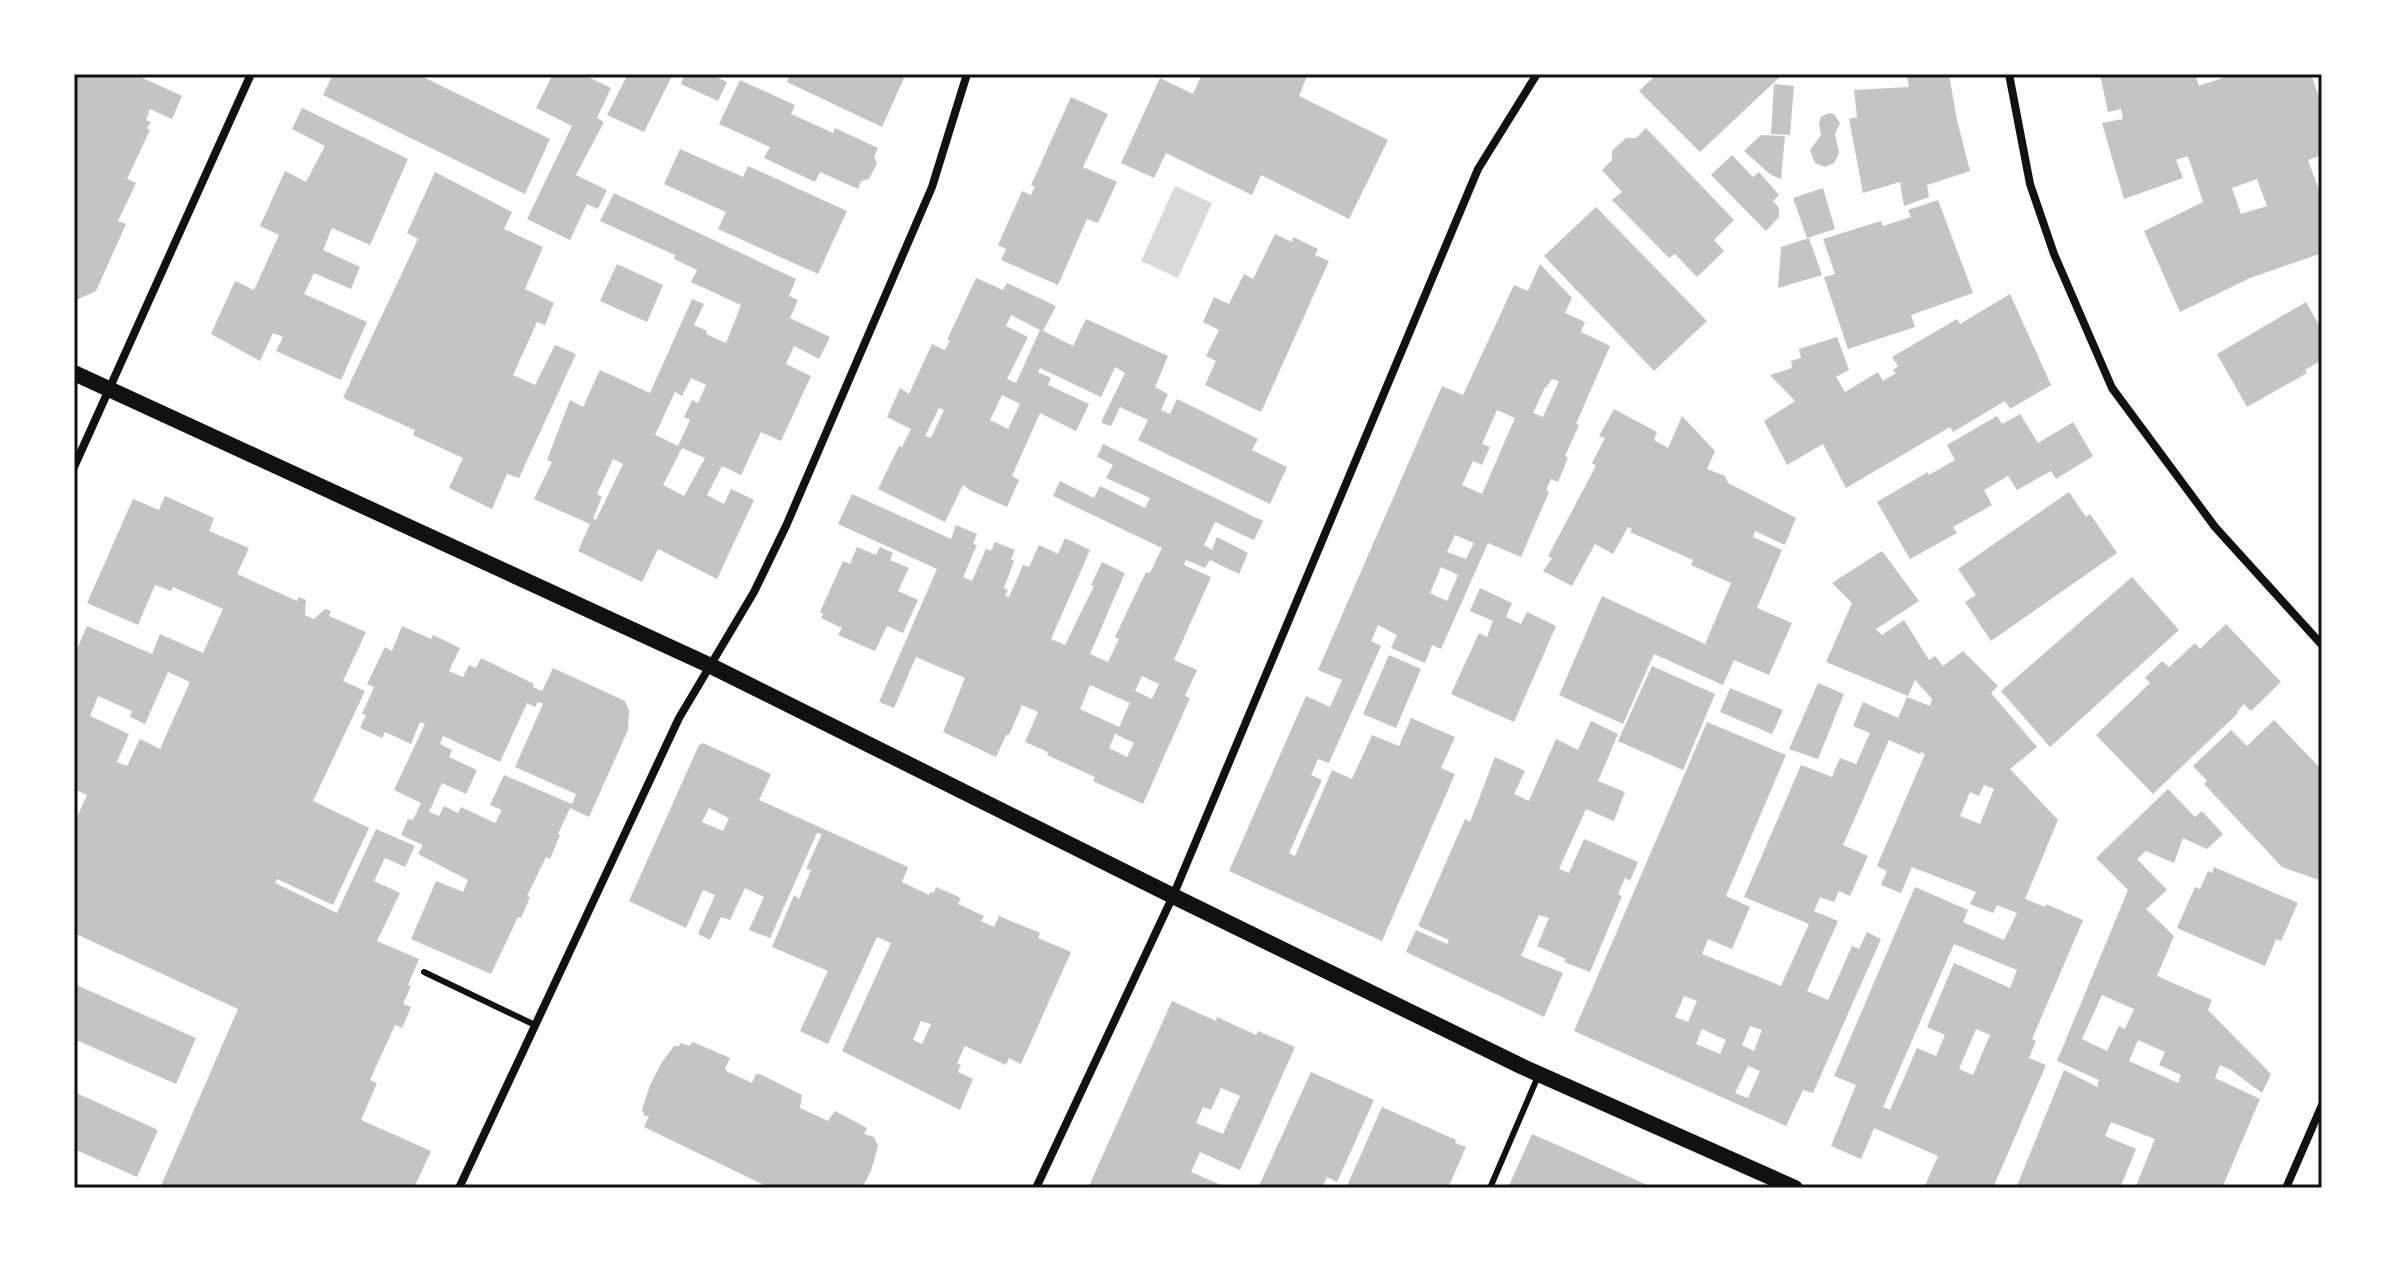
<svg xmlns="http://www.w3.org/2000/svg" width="2396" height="1262" viewBox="0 0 2396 1262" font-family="'Open Sans',sans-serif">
<rect width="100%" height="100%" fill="#fff"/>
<!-- water -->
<path fill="#d9d9d9" d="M1175,186L1212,203L1178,278L1141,261Z"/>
<!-- building -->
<path fill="#c4c4c4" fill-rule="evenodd" d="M74,74H134L182,96L172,119L150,109L146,120L151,122L147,128L150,130L127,179L136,183L118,221L126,224L96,291L74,301Z
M333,74H417L550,139L525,194L323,95Z
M553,74H582L611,88L597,118L604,122L576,175L607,190L598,209L587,204L570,240L527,219L572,126L536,108Z
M628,74H673L644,132L607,115Z
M685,74H711L727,82L718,101L681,84Z
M790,74H898L897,76L904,78L882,127L787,82Z
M1202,74H1308L1299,96L1388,140L1349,219L1261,175L1252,195L1166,153L1154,178L1121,163L1160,78L1193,94Z
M1657,74H1783L1700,152L1639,91Z
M1925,74H1949L1957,120L1970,171L1927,185L1929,197L1904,206L1900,182L1863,193L1849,119L1857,117L1854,90L1909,87L1907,77Z
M2100,74H2195L2199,86L2234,74H2311L2322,105V155L2308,160L2319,190L2322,189V253L2250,278L2180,312L2144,231L2203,202L2188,156L2176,160L2183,178L2124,199L2102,123L2123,119L2121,109L2108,112ZM2257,179L2267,206L2241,214L2232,188Z
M740,80L795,105L791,114L833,133L835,128L878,148L874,157L877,163L869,179L861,181L858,189L820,172L815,182L764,158L770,147L719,124Z
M1774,84L1794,86L1790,135L1771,134Z
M1071,97L1108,114L1083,167L1117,182L1098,223L1087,219L1058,285L1001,260L1006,249L998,245L1022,191L1031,195L1035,187L1031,185Z
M302,108L408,159L370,245L332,228L323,250L360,267L351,289L314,273L304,294L367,322L341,380L276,351L283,337L273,333L260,361L211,334L235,281L254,290L279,235L260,226L285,171L306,182L325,146L292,129Z
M1829,113L1834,114L1840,123L1835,134L1839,153L1834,163L1825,167L1815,163L1810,150L1821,135L1819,123L1821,117Z
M1646,128L1734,220L1714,240L1724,251L1697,277L1675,254L1669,258L1612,200L1622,192L1602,170L1612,160V151L1626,138H1636Z
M1761,135L1785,136L1781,179L1771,175L1744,151Z
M680,149L743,177L748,166L847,211L818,274L718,229L726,212L664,184Z
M1732,155L1753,177L1759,172L1779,195L1773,201L1779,208V217L1766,231L1711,175Z
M435,172L512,212L504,229L543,247L525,289L554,303L545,325L537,322L513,375L535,385L555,345L576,354L519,478L507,474L492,509L449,488L463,458L413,435L415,430L343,398L418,239L407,233Z
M1823,188L1835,229L1807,238L1793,198Z
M614,193L796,279L789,296L798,300L790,318L830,337L819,359L794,346L786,364L811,376L781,441L761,432L741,475L722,466L707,495L724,504L731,489L754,500L717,579L658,549L642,582L578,551L590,524L534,499L552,462L547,460L570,400L583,407L600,370L650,393L692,299L704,304L694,325L707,331L706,334L726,343L741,305L691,282L697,270L674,259L675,255L600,221ZM691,378L706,385L698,403L692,400L684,417L690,420L678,446L655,435L675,392L682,396ZM682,448L705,458L684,496L663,485ZM613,459L623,464L596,520L593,518L602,497L597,494Z
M1938,200L1973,293L1911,315L1915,327L1848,349L1824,277L1835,274L1823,239L1881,221L1883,226L1911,217L1908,210Z
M1596,207L1707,321L1654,371L1544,256Z
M1275,234L1292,242L1293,237L1318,249L1315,255L1329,261L1261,412L1205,385L1216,361L1206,356L1219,330L1203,322L1214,297L1229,304L1244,274L1253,279Z
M1809,238L1822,275L1778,288L1781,247Z
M617,264L663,285L647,322L600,301Z
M1540,264L1572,298L1565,313L1585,322L1581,332L1610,346L1576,424L1579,425L1565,456L1568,458L1558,482L1551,479L1546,490L1549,492L1521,557L1488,543L1441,649L1432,645L1425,663L1391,648L1397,635L1378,625L1371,641L1381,646L1329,763L1318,759L1311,775L1322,780L1289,853L1295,856L1332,770L1352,779L1372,735L1399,746L1411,718L1455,737L1441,768L1455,774L1382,941L1229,871L1306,696L1330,707L1342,680L1318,670L1442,386L1463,395L1514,285L1528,291ZM1552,379L1559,381L1543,417L1533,413L1545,387L1546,388ZM1497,410L1515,418L1482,494L1462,485L1473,461L1482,465L1490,447L1482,444ZM1455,535L1474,543L1466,559L1447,552ZM1441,567L1458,575L1447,601L1430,593Z
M976,278L1003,290L1007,283L1056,306L1043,331L1073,346L1086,319L1168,356L1155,387L1168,394L1161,410L1170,414L1177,399L1258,439L1252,450L1287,467L1270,504L1138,440L1148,420L1120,407L1111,426L1102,423V420L1125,373L1115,367L1101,397L1040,368L1038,372L1051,378L1048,385L1089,404L1076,431L1040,413L1012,476L1019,480L1007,507L971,491L963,485L945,522L878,489L899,446L902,447L911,429L887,417L900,388L909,394L932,344L945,350L950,341L947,340ZM1011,315L1040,330L1016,383L1007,379L1028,337L1006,326ZM1002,395L1020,404L1008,429L990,420ZM939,408L944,410L931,438L925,436Z
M2010,294L2051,385L2010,409L2005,401L1953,432L1950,427L1846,488L1823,444L1787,465L1764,421L1795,401L1770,375L1792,368L1791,361L1801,358L1799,349L1837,337L1849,370L1836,377L1845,392L1878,372L1883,381L1896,373L1893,370L1898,366L1892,357L1957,319L1960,324Z
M2306,302L2322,330V360L2305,370L2307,373L2247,407L2217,354Z
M1614,409L1657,432L1654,440L1668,448L1682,416L1715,451L1707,469L1725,476L1728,483L1796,518L1785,545L1755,531L1753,537L1782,550L1757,608L1792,623L1769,675L1734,660L1723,685L1654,654L1623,724L1559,695L1602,596L1705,644L1731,583L1691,565L1693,560L1630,532L1632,529L1628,527L1613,554L1595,544L1572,586L1543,571L1552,558L1548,556L1596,466L1592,463L1605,438L1599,436Z
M2020,414L2038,443L2073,422L2093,456L2056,479L2051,471L2017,490L2008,476L1984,490L1992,505L1953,527L1957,533L1910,559L1877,502L1928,472L1929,475L1955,460L1947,445L1997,416L2002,424Z
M1103,444L1263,521L1254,540L1215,522L1204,545L1212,550L1217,537L1248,553L1239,574L1210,560L1205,568L1186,560L1184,565L1211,577L1174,660L1197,670L1185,696L1190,698L1143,804L1093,781L1095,777L1047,755L1048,752L1025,742L1038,712L1022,705L1009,735H1006L996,757L943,732L965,678L916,657L894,708L879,702L937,569L838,524L852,494L951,539L956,525L977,534L973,544L977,545L963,577L972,581L986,549L991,551L995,542L1015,550L1011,559L1014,561L1004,588L1008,590L1005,596L1009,597L1023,565L1029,567L1039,545L1058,554L1065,538L1090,550L1051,639L1065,645L1094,586L1091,585L1102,562L1125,573L1090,654L1108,662L1119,639L1115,637L1146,572L1150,573L1162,548L1053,496L1060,481L1094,498L1100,486L1145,508L1150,498L1106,478L1113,465L1097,457ZM1142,676L1159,684L1152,699L1135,691ZM1090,685L1130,703L1119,727L1080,709ZM1115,734L1134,743L1127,757L1109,748Z
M2069,492L2086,517L2090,514L2117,553L1991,641L1965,602L1976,595L1958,569Z
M165,496L214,518L209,531L249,548L237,574L297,601L299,597L306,600L305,615L314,619L325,609L331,611L329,616L366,632L343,681L365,691L313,801L369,828L333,905L277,879L275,883L337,913L376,829L415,846L405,867L385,858L374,881L400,893L377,941L419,959L408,985L411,986L403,1004L411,1007L402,1028L395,1025L370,1080L377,1083L361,1120L431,1151L414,1188H160L238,1009L74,933V813L78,815L87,795L74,789V656L87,626L152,654L160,634L203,653L223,609L173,587L171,591L155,585L138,625L87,603L133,499L159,510ZM168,672L190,682L160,749L140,739L127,766L117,762L129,734L90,716L98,696L132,711L130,717L145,724Z
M857,547L876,555L880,547L893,553L890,560L909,568L898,591L918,600L903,633L887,626L875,651L838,635L842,628L821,618L823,614L820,612L843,561L850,564Z
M1882,551L1919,601L1876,629L1882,635L1904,620L1929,660L1935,656L1943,666L1963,651L1998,686L1991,693L2037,747L2010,769L2058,820L2025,899L2045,907L2046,904L2083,920L2032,1039L2036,1041L2029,1058L2046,1065L1993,1188H1924L1938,1156L1874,1128L1861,1159L1831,1146L1856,1085L1834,1076L1915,887L1968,910L1963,922L2004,940L2017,913L1997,905L1993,913L1970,904L1976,892L1912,867L1901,893L1881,885L1887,871L1877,866L1925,754L1921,752L1920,754L1889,740L1843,845L1868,856L1850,896L1839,891L1834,902L1820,897L1814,911L1838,921L1807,991L1828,1000L1852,946L1859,949L1867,932L1881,939L1813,1093L1803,1090L1786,1126L1574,1031L1707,722L1786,755L1726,896L1750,907L1732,949L1708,939L1702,954L1781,986L1809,924L1744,897L1801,765L1832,777L1840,758L1856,764L1870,733L1853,726L1863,702L1898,718L1907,697L1930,706L1932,699L1915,680L1908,696L1826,662L1852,603L1832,583ZM1984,785L1994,789L1980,824L1960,816L1970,792L1979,796ZM1954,944L2017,970L2010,988L1954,963L1927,1027L1945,1035L1936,1056L1917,1048L1890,1110L1883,1107ZM1684,996L1697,1001L1688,1022L1675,1017ZM1750,1026L1762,1030L1754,1051L1742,1045ZM1702,1029L1726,1040L1720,1054L1696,1044ZM1976,1029L1990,1035L1973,1075L1959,1069ZM1748,1066L1760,1071L1748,1098L1735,1093Z
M2132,577L2179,630L2050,747L2001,691Z
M1480,588L1512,603L1506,617L1521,624L1527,612L1556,626L1514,722L1451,694L1479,633L1487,637L1493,621L1470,611Z
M2226,624L2281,682L2251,711L2244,704L2237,712L2238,713L2153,794L2096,735L2150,683L2145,678L2162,661L2169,667L2195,643L2200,649Z
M402,626L431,639L433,635L460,648L449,671L463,677L469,665L476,668L481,658L534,684L533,687L542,691L553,668L625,701L629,711L628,730L589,817L570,808L558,834L560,835L550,859L546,857L527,896L530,897L521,918L518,917L491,974L411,939L436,881L463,892L468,880L418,854L423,845L401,835L408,819L413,820L421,803L394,790L425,724L420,722L411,744L385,732L382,738L360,728L366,715L362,714L374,687L367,684L385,647L392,651ZM538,702L543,704L515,767L576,794L572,804L504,775L490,805L502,810L495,823L461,807L458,813L444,806L439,816L429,812L442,783L466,794L477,770L449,757L452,750L440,744L443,736L500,762L527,703L535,707Z
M1389,655L1421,669L1396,728L1363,714Z
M1652,666L1715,694L1683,770L1618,741Z
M1818,683L1844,694L1818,759L1789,749Z
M1730,688L1783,710L1772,734L1720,712Z
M2274,720L2322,770V871L2319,880L2282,867L2204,784L2207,781L2193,766L2231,730L2247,746Z
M1591,721L1618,734L1598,781L1625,792L1614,821L1586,809L1559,869L1569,873L1584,839L1638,862L1630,881L1625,878L1618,894L1622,896L1590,972L1564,962L1566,959L1537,946L1549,918L1539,915L1521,956L1563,973L1544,1017L1406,952L1416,930L1447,944L1449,940L1418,926L1465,819L1470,822L1495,757L1525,771L1514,794L1529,801L1556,739L1578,750Z
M703,743L771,774L759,800L908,867L902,882L929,895L930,892L934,893L936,887L961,898L958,904L984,916L981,921L994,927L999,916L1040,933L1038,938L1071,952L1021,1064L1009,1058L1006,1065L965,1046L957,1063L961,1065L958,1072L973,1079L960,1110L842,1051L891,943L877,937L828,1044L800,1031L828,971L772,947L794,895L799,899L811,870L806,869L822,834L817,833L770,938L749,930L764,897L745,888L730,920L721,917L710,940L698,934L715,895L703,890L686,928L629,901L699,745ZM709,808L729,818L723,831L702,822ZM921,1021L931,1024L922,1044L913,1040Z
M2168,789L2195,817L2202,811L2223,834L2207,849L2183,838L2174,863L2146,851L2137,859L2167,890L2146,909L2174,936L2157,976L2212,1000L2208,1010L2271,1074L2262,1093L2231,1070L2220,1065L2215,1078L2260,1099L2222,1188H2135L2155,1139L2111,1122L2105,1136L2136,1149L2120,1188H2016L2064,1070L2097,1087L2099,1080L2057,1061L2128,890L2096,858ZM2102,995L2134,1009L2125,1029L2119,1026L2107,1051L2082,1039ZM2138,1040L2165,1052L2159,1065L2181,1075L2178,1083L2129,1061Z
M2214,867L2298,903L2281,941L2276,939L2265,966L2177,928L2195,887L2200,889L2208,871L2212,873Z
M74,984L196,1038L176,1084L74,1039Z
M1172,1001L1216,1021L1217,1017L1256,1035L1258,1031L1295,1047L1240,1170L1200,1152L1191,1172L1228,1188H1088ZM1221,1088L1240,1096L1223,1134L1196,1123L1203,1107L1211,1110Z
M693,1042L730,1058L725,1069L728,1072L752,1083L756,1074H760L802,1095L800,1108L828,1121L835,1111L867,1128L864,1134L874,1137L878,1146L871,1171L862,1188H770L644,1127L649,1116H645L642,1110L650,1085L662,1062L674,1046H679L681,1043L689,1046Z
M1311,1072L1374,1100L1337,1182L1327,1177L1322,1188H1258Z
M74,1092L158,1130L137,1177L74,1149Z
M1382,1107L1456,1140L1455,1143L1466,1147L1448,1188H1346Z
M1532,1134L1589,1159L1654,1188H1508Z"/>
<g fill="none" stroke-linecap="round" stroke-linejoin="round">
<!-- service -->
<path stroke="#111" stroke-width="6" d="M424,972L535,1025
M1490,1188L1539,1074"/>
<!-- minor -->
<path stroke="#111" stroke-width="8" d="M2009,74L2030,184L2054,254L2112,388L2215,527L2322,645
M74,467L251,74
M459,1188L679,718L754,592L786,526L932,187L967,74
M1036,1188L1173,896L1478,169L1537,74
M2286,1188L2322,1105"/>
<!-- secondary -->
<path stroke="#111" stroke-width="16" d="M74,373L711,666L1173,896L1523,1067L1795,1188"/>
</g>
<!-- border -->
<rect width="2396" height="1262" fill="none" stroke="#ffffff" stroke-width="152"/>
<rect x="76" y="76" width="2244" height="1110" fill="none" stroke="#111" stroke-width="3"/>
</svg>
